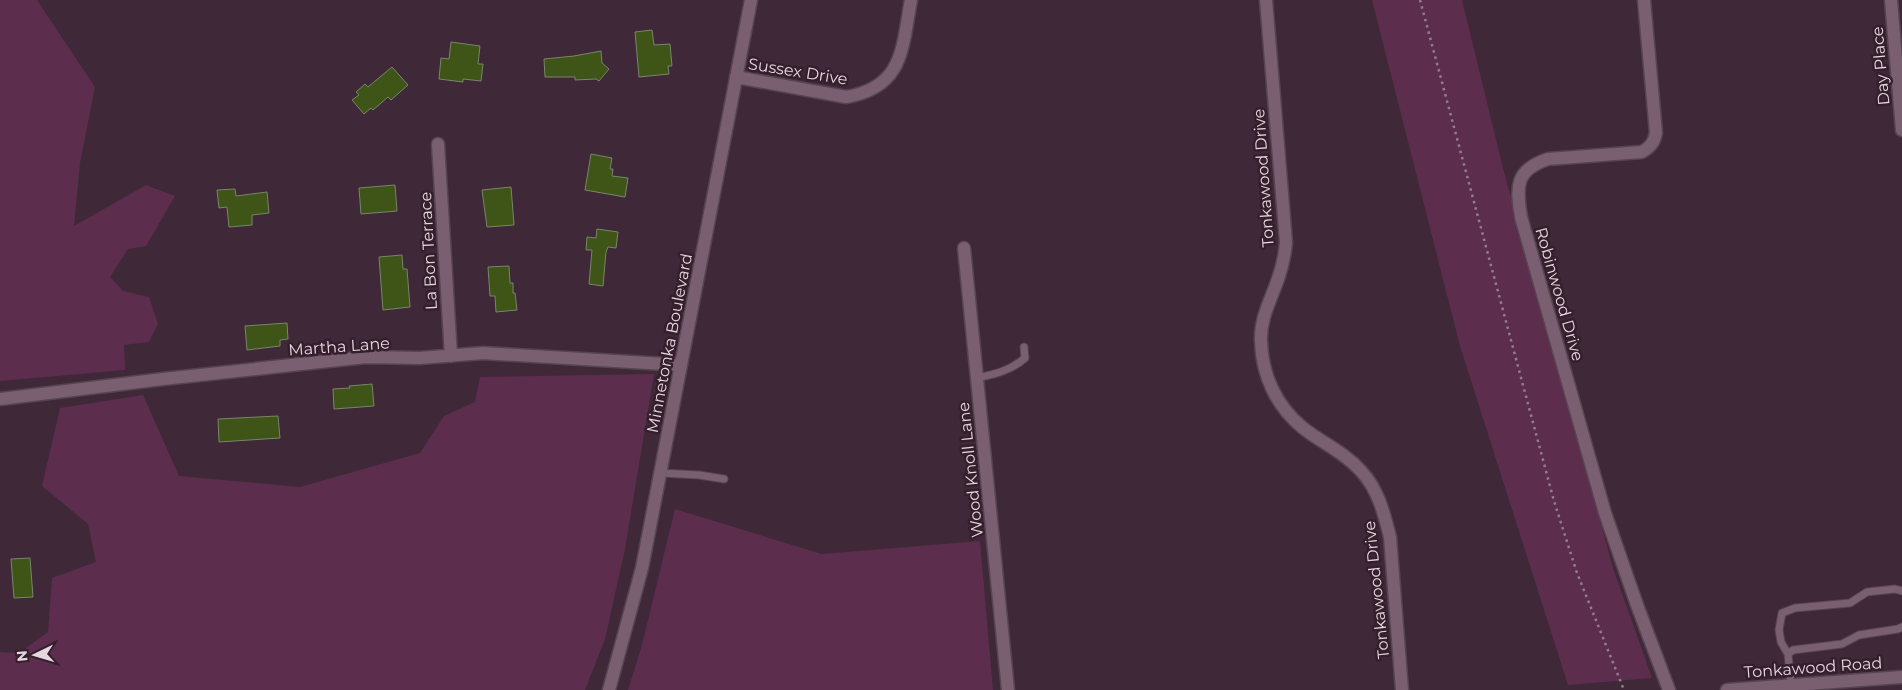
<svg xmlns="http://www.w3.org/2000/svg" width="1902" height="690" viewBox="0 0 1902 690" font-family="Montserrat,sans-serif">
<rect width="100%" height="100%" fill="#3f2838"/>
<!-- green -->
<path fill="#5d2d4e" d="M0,0H37L95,87L80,163L74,226L146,185L175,196L146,246L128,249L110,277L123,291L149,297L158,324L149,342L124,345L125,370L0,381Z
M1372,0H1462L1503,168L1613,568L1652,678L1568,685L1460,346Z
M654,374L625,549L605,639L585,690H0V652L19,653L48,632L52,578L96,562L88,524L42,486L60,408L143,395L179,476L300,487L420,453L444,416L475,402L480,377Z
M675,509L822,554L980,541L993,690H628L642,645Z"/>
<!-- building -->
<path fill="#3f5417" stroke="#7a856b" d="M652,30L654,45L670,44L672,66H668L669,74L639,77L635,32Z
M451,42L480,46L478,64H483L481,81L463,79V82L439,79L441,58L449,59Z
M601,51L602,63L609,69L599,81L596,79L575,80V77H545L544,59L574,56Z
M392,67L408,85L391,100L388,97L373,110L371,108L364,114L352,100L359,95L356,92L365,84L368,87Z
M591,154L612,158L610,169H613L612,176L628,178L625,197L585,190Z
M395,185L397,211L361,214L359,188Z
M511,187L514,225L487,227L482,190Z
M235,189L236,196L267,192L269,213L252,215V225L229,227L227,207L219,208L217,190Z
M597,229L618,232L616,248L608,247L606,252L603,286L589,284L592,250H586L587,237L596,238Z
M402,255L403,269H407L410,307L383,310L379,257Z
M509,266L510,283H513V293H515L517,310L496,312L495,296H490L488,267Z
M287,323L288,339L280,340V346L247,350L245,326Z
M372,384L374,406L334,409L333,389L350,388L349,386Z
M278,416L280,438L219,442L218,419Z
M30,558L33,597L14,598L11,559Z"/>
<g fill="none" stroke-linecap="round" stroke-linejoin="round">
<defs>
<path id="lane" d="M977,378C995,374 1010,371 1025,358L1024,347
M661,473L699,475L724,479
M1788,654L1793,650L1842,644L1859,635L1898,629L1902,627
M1791,685L1788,654L1781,642L1779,630L1782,613L1795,608L1850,603L1867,592L1895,589L1902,591"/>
<path id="street" d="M1266,0L1286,242C1285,254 1283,264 1279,276C1272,298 1260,317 1261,341C1262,375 1276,406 1303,428C1322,443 1344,452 1361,471C1378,489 1384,513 1390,537L1402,690
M1644,0L1656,133C1654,143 1650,147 1642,152L1548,159C1515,170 1516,187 1521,217L1605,513L1637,605L1669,690
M1891,0L1902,130
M736,77L846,97C904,87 902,48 911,0
M438,144L451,356
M964,248L1008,690
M0,399L163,379L366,357L420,358L483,353L681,365"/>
<path id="secondary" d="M609,690L642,568L751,0
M1727,690L1902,677"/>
</defs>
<!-- lane casing -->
<use href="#lane" stroke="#574451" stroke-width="9"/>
<!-- street casing -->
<use href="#street" stroke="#574451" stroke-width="15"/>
<!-- secondary casing -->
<use href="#secondary" stroke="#574451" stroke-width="15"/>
<!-- path -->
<path stroke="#917e8b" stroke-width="2.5" stroke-dasharray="2.5 4" stroke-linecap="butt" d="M1420,0L1554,501L1577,573L1624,690"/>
<!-- lane -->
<use href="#lane" stroke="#795f70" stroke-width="7"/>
<!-- street -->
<use href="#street" stroke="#795f70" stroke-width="12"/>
<!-- secondary -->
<use href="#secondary" stroke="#795f70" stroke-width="12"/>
</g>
<g text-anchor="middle" stroke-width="5" stroke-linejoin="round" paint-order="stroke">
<!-- street labels -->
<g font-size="16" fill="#e6d6e0" stroke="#351f2d">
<text transform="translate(1880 66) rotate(-95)" y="6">Day Place</text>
<text transform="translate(798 71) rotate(9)" y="6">Sussex Drive</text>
<text transform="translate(1263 178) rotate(-94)" y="6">Tonkawood Drive</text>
<text transform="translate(428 251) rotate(-93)" y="6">La Bon Terrace</text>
<text transform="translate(1560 294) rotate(74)" y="6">Robinwood Drive</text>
<text transform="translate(669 343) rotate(-79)" y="6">Minnetonka Boulevard</text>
<text transform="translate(339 346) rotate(-4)" y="6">Martha Lane</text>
<text transform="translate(970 470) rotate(-96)" y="6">Wood Knoll Lane</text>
<text transform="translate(1376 590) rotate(-96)" y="6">Tonkawood Drive</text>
<text transform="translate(1813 667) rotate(-4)" y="6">Tonkawood Road</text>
</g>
</g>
<!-- north arrow -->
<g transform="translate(35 655) rotate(265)" stroke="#351f2d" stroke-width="4" paint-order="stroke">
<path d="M0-4L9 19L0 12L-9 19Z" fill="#e6d6e0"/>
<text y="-8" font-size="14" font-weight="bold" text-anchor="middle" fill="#e6d6e0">N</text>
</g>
</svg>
